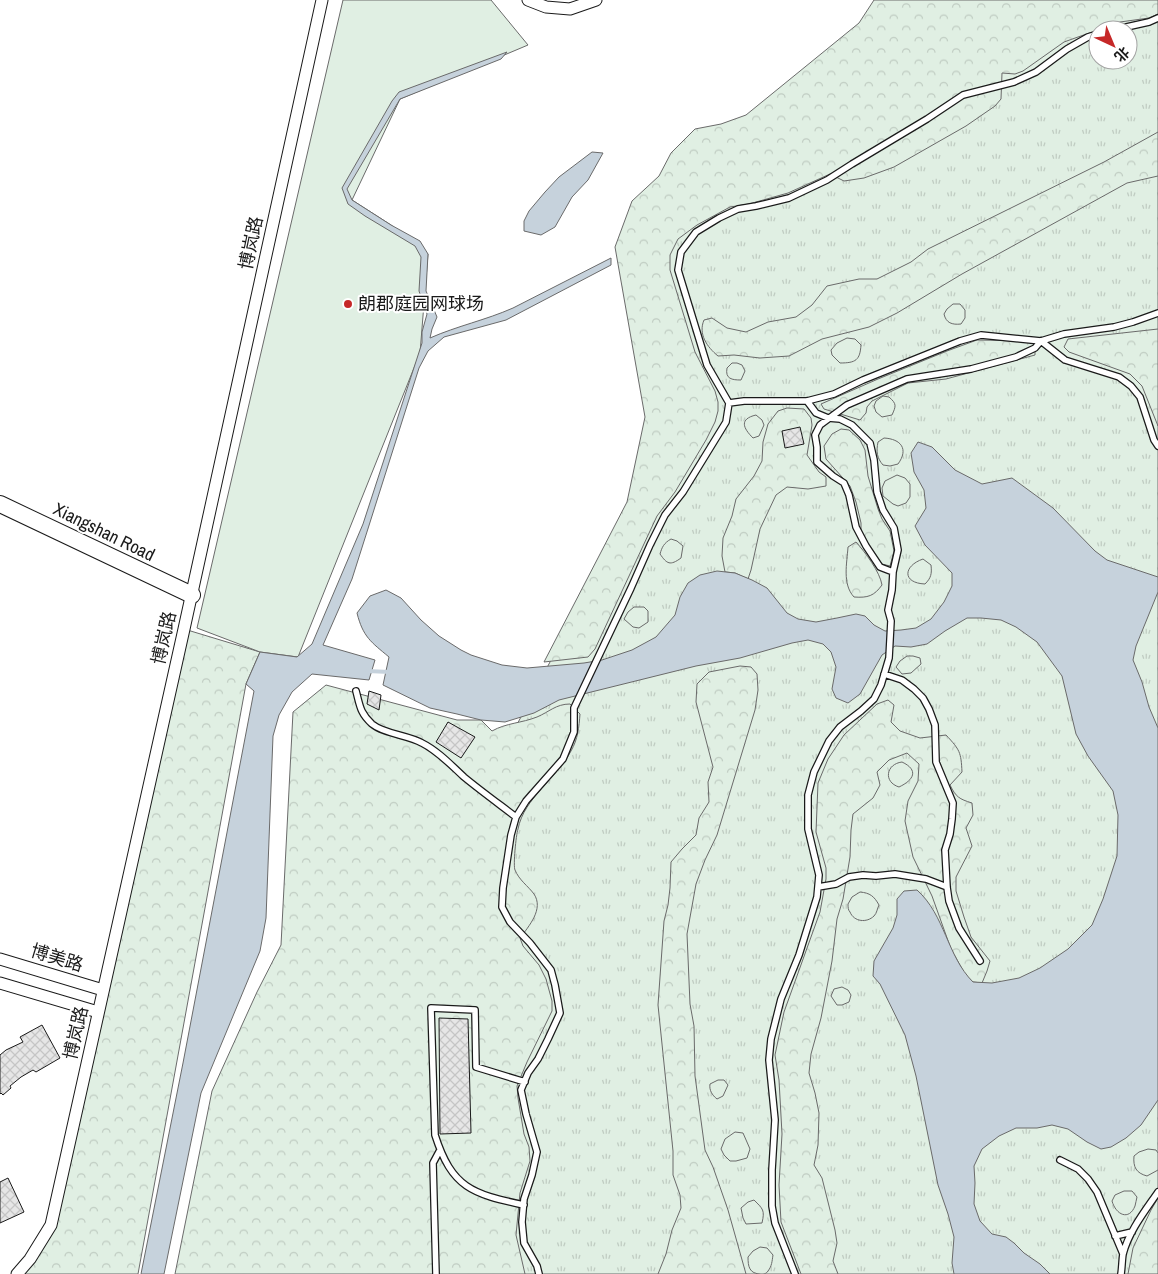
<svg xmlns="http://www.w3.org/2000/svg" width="1158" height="1274" viewBox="0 0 1158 1274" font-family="'Archivo Narrow','Noto Sans SC',sans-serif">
<defs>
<pattern id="grass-tufts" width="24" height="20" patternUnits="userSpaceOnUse" patternTransform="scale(1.25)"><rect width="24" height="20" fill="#e0efe3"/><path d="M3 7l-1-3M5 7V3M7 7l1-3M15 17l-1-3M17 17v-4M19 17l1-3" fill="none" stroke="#c0ccc2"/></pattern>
<pattern id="forest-crowns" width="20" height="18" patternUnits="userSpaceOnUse" patternTransform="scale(1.25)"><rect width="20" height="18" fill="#e0efe3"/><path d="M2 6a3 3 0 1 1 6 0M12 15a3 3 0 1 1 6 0" fill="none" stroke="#c0ccc2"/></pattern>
<pattern id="building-cross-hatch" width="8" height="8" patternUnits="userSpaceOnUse" patternTransform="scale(1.25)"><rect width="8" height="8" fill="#e6e6e6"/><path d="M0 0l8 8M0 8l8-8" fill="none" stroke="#c5c5c5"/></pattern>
</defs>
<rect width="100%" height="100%" fill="#fff"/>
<!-- grass -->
<path fill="url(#grass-tufts)" stroke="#6a6a6a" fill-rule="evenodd" d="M1158,5V1274H490L513,732L633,505L651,421L623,247L929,65ZM1098,30H1128V60H1098Z"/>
<!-- forest -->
<path fill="url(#forest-crowns)" stroke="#6a6a6a" d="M874,0H1158V14L1149,18L1120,22L1064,42L1023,71L1015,74L1002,73L1001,99L995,106L966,126L894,167L864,178L844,181L830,174L788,193L749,204L730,207L697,225L678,239L670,255V270L695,352L715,391L718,402V411L715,422L706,440L675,492L657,516L595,649L588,657L544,662L627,502L645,417L615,247L632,201L659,176L671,153L695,129L721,124L746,115L859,23Z
M1158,132V176L1127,183L962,274L897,313L869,327L822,339L789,356L760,358L734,355L718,356C707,347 698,334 704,320L712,318L727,328L746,332L768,322L796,317L812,305L827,286L859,279H877L911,262L928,249L1104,162Z
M1158,329V426L1142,386L1130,374L1069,352L1064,347L1068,339Z
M977,340L1035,341V355L946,379L908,383L872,401L867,407L866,413L860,420L824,409L821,404L878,379L947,351Z
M787,408L804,409L811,418L812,425L807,455L819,472L826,477V486L808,489L787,487L776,495L760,529L751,570L748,579L735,573L725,572L722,556L723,538L732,516L736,499L754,476L762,461L763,442L768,424L778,411Z
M841,429L849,430L860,440L865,450L868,476L878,509L882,519L890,531L894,551L890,566L882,564L861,536V523L856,502L850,486L826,459L824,446L832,434Z
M856,542C865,552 880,572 882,585C874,596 868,598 854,597C842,584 847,563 848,547Z
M184,629L260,652L246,684L138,1274H17L51,1225Z
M907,656H913L920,658L921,664L911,673L902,674L896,667L900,661Z
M740,666L751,667L757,674L758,690L755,710L717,835L705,860L696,884L687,934L690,1004L694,1026L695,1076L705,1150L713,1167L728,1210L746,1274H658L666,1254L672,1230L681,1208L680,1195L673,1175V1151L658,1005L664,921L668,905L670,888L671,862L682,849L696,835L699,818L709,802L708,782L713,767L696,702L697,684L709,672Z
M326,685L457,720H481L492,731C506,723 522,723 537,717C549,712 556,704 570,704L580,714C579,727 578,739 571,751C557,778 524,798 518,829C516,835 513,866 515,870C519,880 528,886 534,894C544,909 529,926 520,938L523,946L539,965L546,979L552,1001V1011L527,1062L517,1086L518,1098L524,1134L529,1147L530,1161L520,1193L516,1235L525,1274H175L212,1091L257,992L281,945L293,712Z
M888,700L894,705L891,722L900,731L920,738L946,735C960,750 961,752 962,772L950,785C956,797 959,799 972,803L973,815L966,828L972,846L956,877V891L964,917L971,937L990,961L987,971L982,983L973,982L966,976L951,949L932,896L913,857L905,821L908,801L918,781L919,764L907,753L889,760L877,772L880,785L873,798L853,814L851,830L850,857L843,899L837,919L832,961L821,1018L811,1054L809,1073L815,1093L819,1113L818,1145L814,1165L822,1178L835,1230L837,1243L833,1261L838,1274H801L781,1222L779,1185L782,1134L779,1080L775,1055L784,1012L820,912L826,879V868L816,832L818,783L828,759L844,735L877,704Z
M1158,1198V1274H1128L1133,1248L1151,1210Z"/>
<!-- pitch -->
<path fill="#e0efe3" stroke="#6a6a6a" d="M343,0H491L528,45L400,99L352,200L391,225L428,254L420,353L298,657L260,652L197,628Z
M953,304H960L965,310V318L961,324C952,325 946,323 944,314L947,309Z
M847,338L855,339L861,345C860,360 856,363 840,363L832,355L831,350L837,343Z
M732,363H737L742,365L745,371L741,380C732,380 725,379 727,368Z
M883,396L889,397C897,404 896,406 892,415L882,417L876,412L874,406L876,401Z
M756,415L762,420L764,425L759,436L753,438C743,428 739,419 756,415Z
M884,438C901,439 909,449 898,464L890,466L883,465C877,458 876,452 878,442Z
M897,475L905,478L910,484V497L906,503L898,506L893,504L883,496L882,488L885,481Z
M671,539L677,541L683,546L681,558C670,566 667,564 660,554C662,547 664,543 671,539Z
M923,559L931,565C932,574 931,578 925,584C902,583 903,566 923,559Z
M634,607H644L648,611V622L639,628L633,627L624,619L628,612Z
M902,762C919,770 914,780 899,787C883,782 886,764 902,762Z
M860,892C870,893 874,896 879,905C877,909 877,913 874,916C867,923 854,922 850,912C848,910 848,907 848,904L852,897Z
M842,987L848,990L851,995L849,1002L842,1005H837L831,996L834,989Z
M718,1080H724L728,1085L723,1096L717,1099C712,1095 709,1090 710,1084Z
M735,1132L743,1133L750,1149L747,1158L736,1161H730L724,1155L721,1149L725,1139Z
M1148,1149L1156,1150L1158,1153V1170L1147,1176C1136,1173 1133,1167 1134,1156L1139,1152Z
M1124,1191H1132L1137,1197C1136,1200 1136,1203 1135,1206C1129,1221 1116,1215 1112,1201L1115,1195Z
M754,1200C763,1209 765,1210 762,1223L746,1224L743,1218L741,1208L748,1202Z
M760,1247L767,1248L773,1255C772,1261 772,1266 768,1271C766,1274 764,1274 761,1274C749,1274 748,1266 748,1257L753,1251Z"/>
<!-- water -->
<path fill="#c6d2dc" stroke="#6a6a6a" d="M507,52L501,59L400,99L347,189L352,200L391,225L420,241L428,254L426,291L437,317L432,329L430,338C457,326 486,320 513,308L611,258V265L506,320L444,337L428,351L419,368L352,579L323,645L375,660L369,680L312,674L292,692L279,715L273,736L266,918L260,951L201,1093L164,1274H141L183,1063L254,691L246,684L260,652L297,657L312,644L363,524L422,343V332L427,314L419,291L421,257L415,246L365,216L348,204L342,188L392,101L399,92Z
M592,152L603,153L588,180L572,197L555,227L541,235L524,231V221L529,211L545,192L559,177Z
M918,442L932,447L955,470L982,484L1012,478L1053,508L1095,551L1107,560L1158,577V592L1136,646L1133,660L1142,682L1149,707L1158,728V1100L1141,1125L1126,1138L1111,1147L1101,1149L1087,1142L1068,1129L1052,1125L1037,1128H1016L999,1136L982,1149L974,1166L975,1183L974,1204L980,1221L992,1234L1006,1237L1014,1243L1024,1253L1040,1264L1050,1274H954L952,1263L954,1237L948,1214L938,1185L916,1076L905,1035L880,984L873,976L874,961L893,928L897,915V899L904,891L917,890C945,915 947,956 973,982L992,983L1019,978L1040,968L1068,949L1092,925L1103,899L1117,856L1118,815L1113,791L1088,756L1076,734L1062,676L1037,642L1016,627L1001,620L981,618H967L945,631L927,644L911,647L895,646L882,655L860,694L848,703L836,698L832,689L836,667L831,652L823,644L808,640L792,643L740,658L696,666L559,700L534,713L505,722L481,720L457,714L430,708L383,685L389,657C371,642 363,637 357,613L370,596L386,590L401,598L421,620L439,636L461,650L471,655L502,665L527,668L584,663L602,660L632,650L656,637L675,615L680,597L688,583L700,575L717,571L735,573L752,580L767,588L787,613L798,619L816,622L837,618L856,614L865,616L874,625L885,631L901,630L916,628L931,619L944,602L952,586V573L925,545L915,526L926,508L924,490L914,472L911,453Z"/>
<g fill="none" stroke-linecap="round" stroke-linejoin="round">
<!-- stream -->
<path stroke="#c6d2dc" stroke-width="4" d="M367,671L390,672"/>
</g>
<!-- building -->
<path fill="url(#building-cross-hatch)" stroke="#1a1a1a" d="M800,427L804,444L785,448L782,431Z
M369,691L381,695L379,710L367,704Z
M448,722L475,737L461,758L436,742Z
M439,1018L468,1019L471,1133L440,1134Z
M42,1025L60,1058L36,1072L33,1070L21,1077L10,1086L11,1088L3,1095L1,1093L0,1094V1055L6,1050L23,1042L20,1037Z
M8,1178L24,1212L0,1223V1182Z"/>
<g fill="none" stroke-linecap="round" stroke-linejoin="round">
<defs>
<path id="service" d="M1113,30L1149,22L1158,18
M1041,341L1065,360L1119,377L1131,386L1140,397L1154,440L1158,446
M729,403L744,401H807L834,394L863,380L960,341L981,335L1041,341L1064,334L1114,327L1133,322L1158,313
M893,572L880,567L866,546L856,527L849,495L844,483L833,476L817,462V447L815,435L820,425L847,405L907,379L971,369L1016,357L1035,348L1041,341
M884,674L902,680L914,689L923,698L929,709L935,725L936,762L953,803L952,819L950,834L945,850L947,887L949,901L959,928L980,961
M356,691C360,706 360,713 372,724C384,734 408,735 422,743C438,751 451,765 464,777C481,791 499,804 516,817
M818,887L836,884L849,877L863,875L876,876L895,874L926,879L947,887
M1060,1160L1078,1169L1088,1179L1097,1192L1123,1254
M524,1205C472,1194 452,1188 435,1135L431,1008L475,1010L476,1067L525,1082
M1115,1236L1132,1232
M436,1274L433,1163L440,1150
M539,1274L537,1266L524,1243L522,1222L524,1199L532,1175L537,1152L526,1114L521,1090L528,1073L538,1059L548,1039L560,1013L555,985L551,970L530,943L510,922L502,907L503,888L511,835L516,817L526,801L563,759L574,732V708L631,588L650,545L665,515L683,492L726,422L729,403L707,365L678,270L681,252L696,232L719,218L738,209L756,206L789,198L827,180L852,164L927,119L963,95L1014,82L1036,72L1067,49L1088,37L1098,34
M795,1274L775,1223L772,1206V1170L775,1120L769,1060L771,1039L781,999L799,955L817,897L819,875L808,829V795L814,772L829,741L840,727L861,711L874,699L881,685L889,658L891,621L888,610L892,590L893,572L898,550L894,528L883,510L877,492L874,460L870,443L852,425L840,419L828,418L816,413L807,401
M1121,1274C1122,1268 1122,1260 1123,1254C1129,1231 1145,1211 1158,1192"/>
<path id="minor" d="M528,0L546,7L570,9L596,0
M0,959L103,990
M0,983L98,1012
M17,1274L30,1259L51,1225L184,629L322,0"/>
<path id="secondary" d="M0,504L192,595"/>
</defs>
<!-- service casing -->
<use href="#service" stroke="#1a1a1a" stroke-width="8"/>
<!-- minor casing -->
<use href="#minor" stroke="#1a1a1a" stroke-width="13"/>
<!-- secondary casing -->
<use href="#secondary" stroke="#1a1a1a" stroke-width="18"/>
<!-- service -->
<use href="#service" stroke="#fff" stroke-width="5.5"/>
<!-- minor -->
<use href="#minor" stroke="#fff" stroke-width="11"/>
<!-- secondary -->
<use href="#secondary" stroke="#fff" stroke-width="16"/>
</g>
<!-- markers -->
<circle fill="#c62828" stroke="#fff" stroke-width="2" cx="348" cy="304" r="5"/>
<g text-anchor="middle" stroke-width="4" stroke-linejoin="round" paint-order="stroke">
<!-- street labels -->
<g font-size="18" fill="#1a1a1a" stroke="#fff">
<text transform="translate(251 243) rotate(-78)" y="6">博岚路</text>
<text transform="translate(104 532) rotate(26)" y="6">Xiangshan Road</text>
<text transform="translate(164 638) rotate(-77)" y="6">博岚路</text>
<text transform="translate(57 958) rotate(17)" y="6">博美路</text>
<text transform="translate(76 1033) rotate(-77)" y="6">博岚路</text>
</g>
<!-- poi labels -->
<g font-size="18" fill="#1a1a1a" stroke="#fff" text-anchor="start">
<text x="358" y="310">朗郡庭园网球场</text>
</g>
</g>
<!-- north arrow -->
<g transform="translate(1113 45) rotate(136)"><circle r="24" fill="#ffffff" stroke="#a3a3a3"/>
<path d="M0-4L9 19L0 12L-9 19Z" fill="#c62828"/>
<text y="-8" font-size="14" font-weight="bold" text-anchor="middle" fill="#1a1a1a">北</text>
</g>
</svg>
